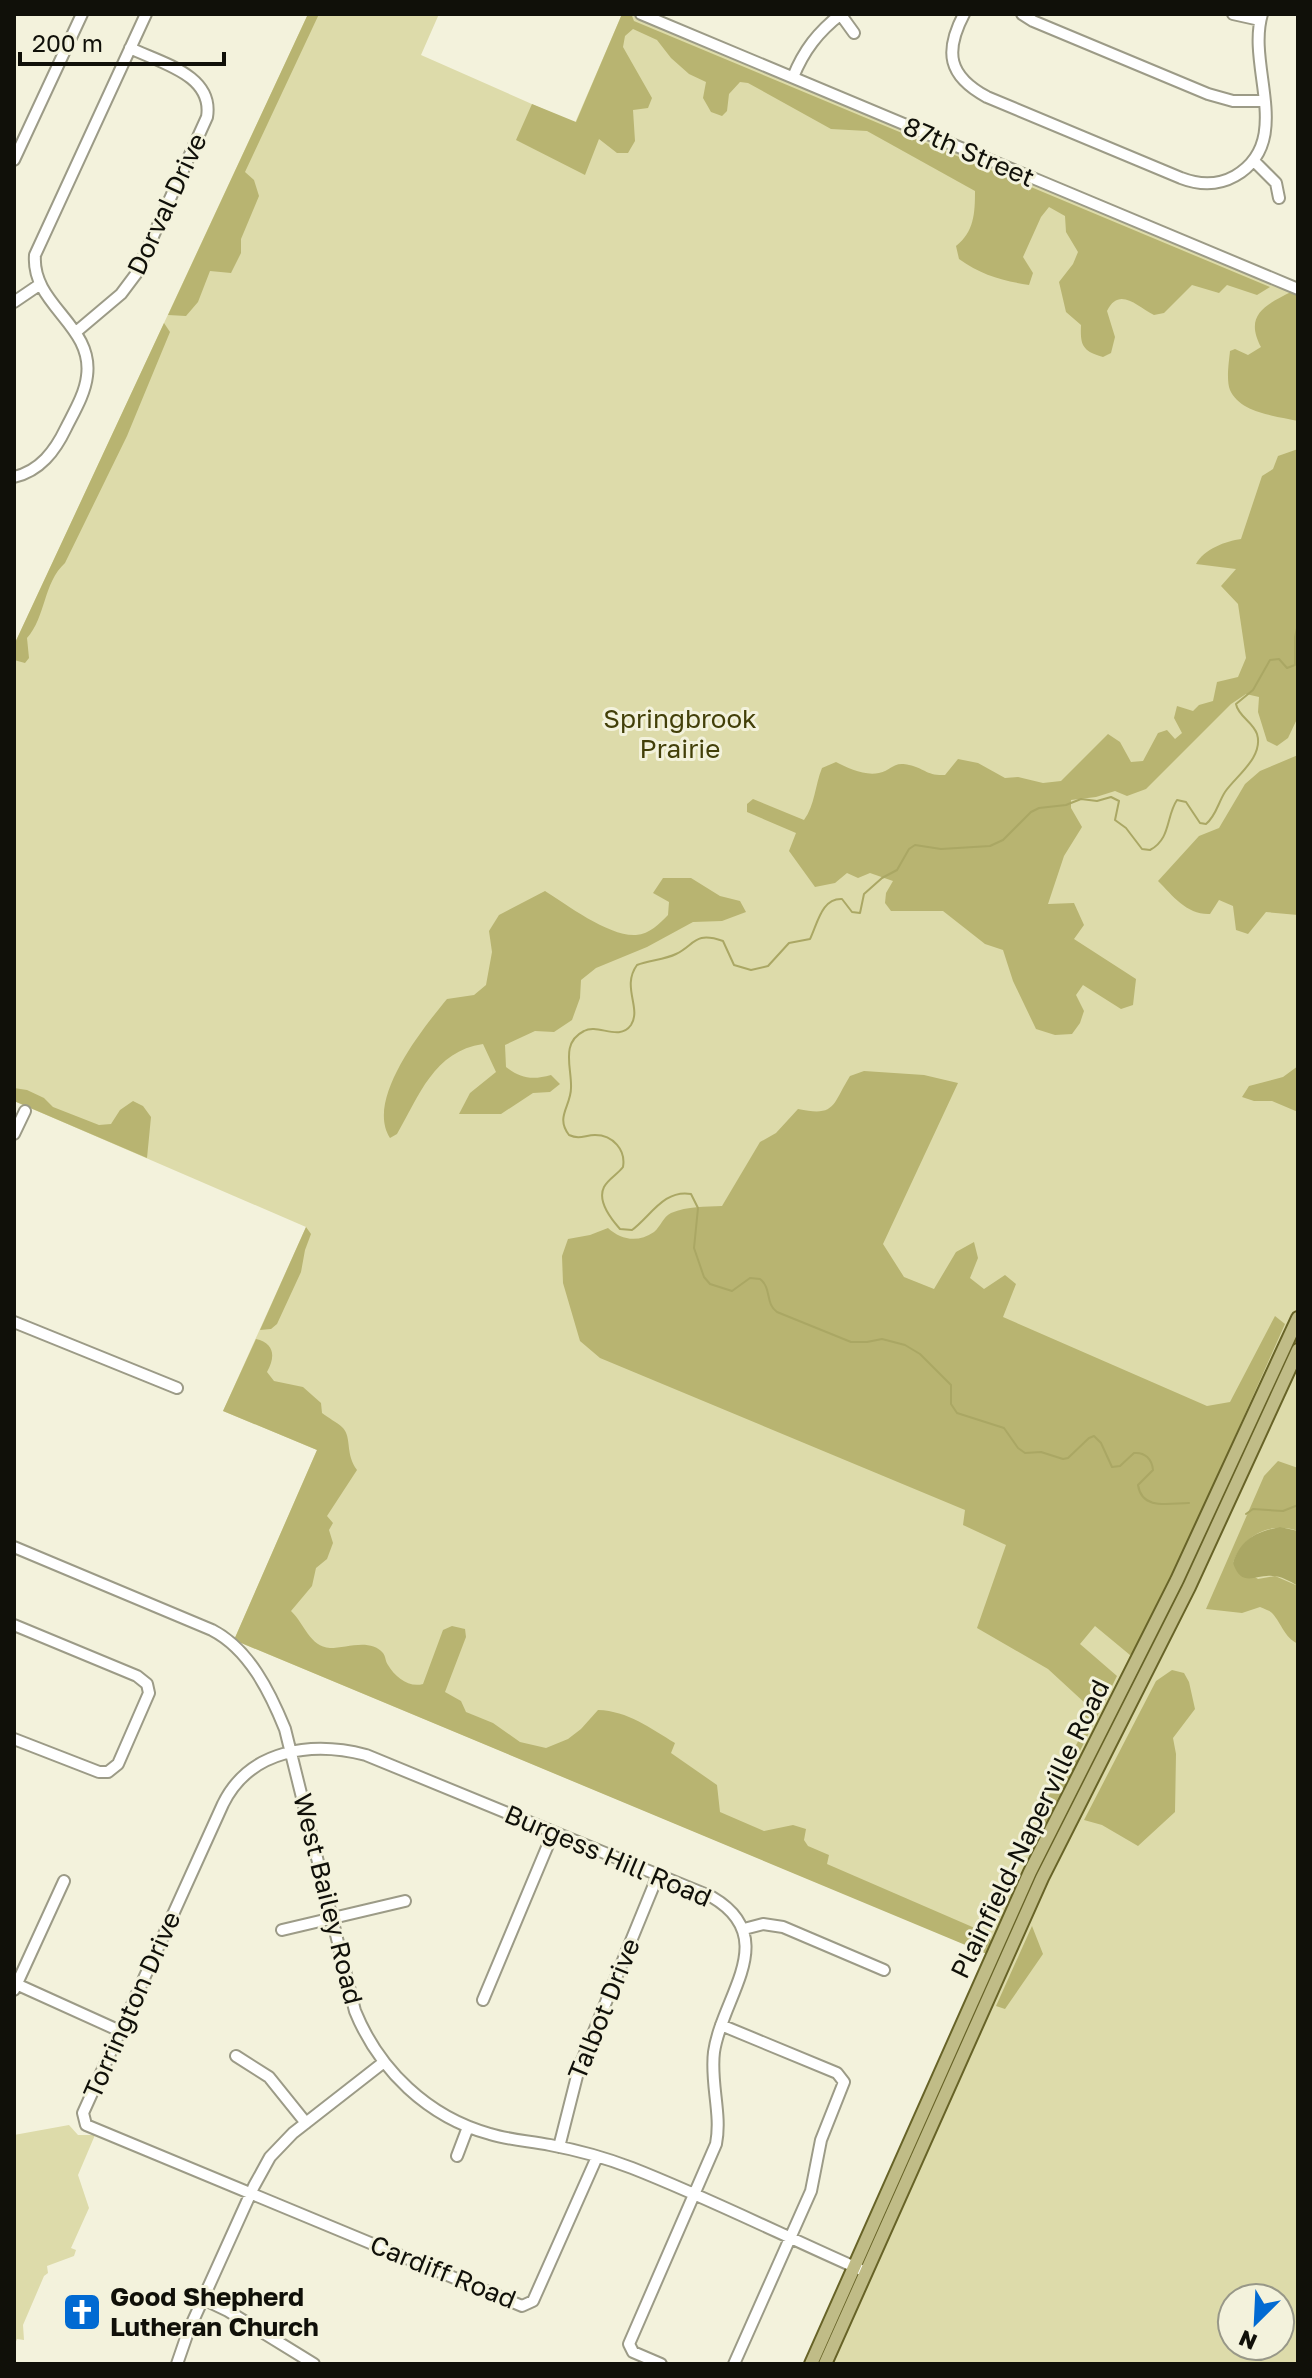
<svg xmlns="http://www.w3.org/2000/svg" width="1312" height="2378" viewBox="0 0 1312 2378" font-family="'Golos Text',sans-serif">
<rect width="100%" height="100%" fill="#f3f2dc"/>
<!-- green -->
<path fill="#dddbaa" fill-rule="evenodd" d="M308,14H439L421,55L575,123L622,14H628L1298,294V2364H831L869,2256L865,2254L996,1957L234,1640L317,1450L223,1411L306,1227L14,1101V645ZM1232,2298H1280V2346H1232Z
M69,2125L78,2135H95L78,2175L89,2208L71,2248L76,2250L74,2256L47,2266L48,2273L44,2276L23,2325L24,2340L17,2339L14,2346V2135Z"/>
<!-- forest -->
<path fill="#b8b471" d="M308,14H319L245,172L254,180L259,196L241,239V253L231,273L210,271L198,302L186,316L168,315Z
M622,14L632,16L634,21L1270,287L1257,295L1227,285L1219,293L1192,285L1164,313L1154,315C1137,306 1119,286 1107,311L1115,337L1111,353L1103,357C1083,351 1080,346 1081,325L1066,312L1059,282L1073,264L1078,252L1066,232L1065,216L1049,207L1041,217L1023,257L1033,273L1029,285C1003,281 981,275 959,259L956,246C974,232 975,213 975,191L867,131L831,129L748,83L740,82L729,94L727,111L722,116L711,112L703,98L706,82L689,74L671,58L657,40L633,29L625,36L623,47L652,98L648,108L633,110L635,141L628,153H617L599,139L585,175L516,140L532,104L576,122Z
M1291,292L1298,295V421C1276,416 1240,413 1230,390C1226,380 1229,362 1230,351L1235,349L1248,355L1261,347C1244,315 1265,305 1291,292Z
M164,323L170,332L127,436L65,563C43,583 46,617 27,638L29,658L25,663L14,660V645Z
M1298,449V717L1288,738L1277,746L1267,741L1258,712L1259,697L1246,694L1231,704L1146,789L1127,796L1115,791L1096,797L1071,800V808L1082,827L1064,856L1048,904L1074,903L1084,925L1074,939L1136,979L1133,1005L1121,1009L1083,985L1076,995L1084,1011L1080,1023L1072,1034L1055,1035L1036,1029L1013,981L1003,950L985,944L943,911H891L885,903L886,893L893,881L870,873L858,878L847,873L835,883L815,887L789,851L796,833L747,812V804L753,799L804,820C815,805 815,785 822,768L836,762C848,768 864,776 879,773C892,771 892,761 909,765C924,768 927,776 945,775L958,759L978,763L1005,778L1018,777L1043,783L1061,781L1108,734L1120,742L1131,762L1143,761L1158,733L1167,730L1175,739L1182,733L1174,718L1177,706L1193,711L1199,705L1213,701L1217,682L1238,677L1246,658L1238,604L1221,586L1236,569L1196,564C1204,549 1226,541 1241,539L1262,476L1273,469L1278,456Z
M1298,755V915L1266,912L1248,934L1236,930L1233,906L1219,900L1210,914C1187,915 1173,896 1158,881L1199,836L1219,828L1245,784L1260,771Z
M663,878H691L720,896L740,901L746,912L722,921L693,922L647,947L596,968L581,980L580,998L572,1020L554,1032L535,1031L505,1045L506,1067C521,1079 533,1080 551,1075L560,1084L550,1092L533,1093L501,1114H459L470,1093L496,1072L483,1044C434,1051 419,1096 397,1134L390,1138C365,1100 423,1028 447,999L474,995L486,985L492,952L489,931L499,915L545,891C567,905 610,937 636,935C650,934 659,924 668,915L669,902L653,893Z
M1298,1066V1112L1272,1101H1254L1242,1097L1249,1086L1283,1077Z
M864,1071L924,1075L958,1083L883,1244L904,1277L934,1289L956,1252L974,1242L978,1258L970,1278L984,1289L1005,1275L1016,1284L1003,1317L1207,1406L1230,1402L1275,1316L1285,1324L1188,1542L1134,1653L1130,1655L1095,1626L1080,1644L1117,1676L1078,1755L1077,1768L1044,1833L1037,1830L1046,1801L1082,1734L1086,1704L1048,1669L977,1628L1006,1545L963,1525L965,1510L600,1358L580,1341L563,1283L562,1256L568,1239L590,1235L608,1228C621,1240 638,1243 654,1232C661,1226 663,1217 671,1213C688,1206 705,1207 722,1206L760,1142L776,1133L798,1109C836,1117 832,1105 850,1076Z
M14,1088L27,1090L44,1098L53,1107L99,1125L111,1124L120,1110L133,1101L143,1106L151,1117L147,1158L14,1101Z
M306,1227L311,1234L305,1250L301,1272L277,1324L271,1329L260,1330Z
M256,1339C274,1343 276,1356 267,1372L274,1381L303,1387L321,1403L322,1413C328,1418 337,1422 343,1428C352,1438 345,1454 357,1470L327,1516L333,1523L329,1530L333,1543L327,1559L316,1568L312,1586L291,1611C304,1623 310,1647 330,1648C347,1648 370,1638 383,1653C386,1657 385,1661 388,1665C395,1677 409,1688 423,1684L443,1630L452,1626L465,1629L466,1637L445,1692L461,1701L466,1712L493,1723L520,1742L546,1748L568,1739L581,1729L598,1710C628,1711 650,1728 675,1743L671,1753L717,1785L720,1812L764,1831L793,1825L806,1829L804,1840L808,1846L829,1855L827,1864L984,1932L992,1942L987,1954L234,1640L317,1450L223,1411Z
M1278,1461L1298,1468V1531C1270,1521 1243,1535 1233,1563L1258,1579L1275,1576L1298,1586V1644C1284,1637 1282,1624 1272,1613C1269,1610 1264,1609 1260,1607L1242,1613L1206,1609L1264,1476Z
M1172,1670L1184,1673L1189,1682L1195,1709L1173,1738L1176,1754L1175,1812L1138,1846L1102,1825L1084,1820L1156,1681Z
M1032,1926L1043,1954L1005,2009L996,2006Z"/>
<!-- water -->
<path fill="#aaa764" d="M1280,1527L1298,1531V1586C1290,1581 1281,1576 1272,1576C1256,1574 1242,1589 1233,1563C1241,1539 1256,1532 1280,1527Z"/>
<g fill="none" stroke-linecap="round" stroke-linejoin="round">
<!-- stream -->
<path stroke="#aaa764" stroke-width="2" d="M1189,1503C1170,1503 1142,1511 1138,1485L1153,1470C1152,1459 1145,1452 1134,1453L1120,1466L1112,1467L1101,1443L1094,1436L1089,1438L1068,1458L1063,1459L1041,1452L1025,1453L1018,1448L1004,1428L957,1413L951,1404V1385L920,1354L905,1345L882,1339L867,1342H851L777,1312C765,1304 772,1288 760,1279L750,1278L732,1291L710,1284L704,1277L694,1248L698,1208L691,1194C664,1189 650,1217 632,1230L620,1229C611,1219 597,1201 604,1187C608,1179 618,1174 623,1167C626,1150 613,1135 595,1135C585,1135 580,1140 569,1135C555,1117 571,1106 571,1088C572,1068 560,1043 584,1031C598,1023 619,1042 631,1025C642,1008 621,987 637,965C649,960 664,960 676,954C695,945 694,931 723,941L734,965L751,970L768,966L789,943L810,939C818,922 822,898 842,899L852,912L860,913L864,894L882,878L897,870L909,849L915,845L941,849L990,846L1003,840L1031,812L1039,808L1066,805L1081,799L1097,801L1111,797L1119,801L1115,820L1126,828L1142,849L1150,850C1171,839 1166,816 1177,800L1186,802L1200,823L1206,824C1216,816 1218,803 1225,792C1236,776 1264,757 1257,734C1253,722 1238,716 1236,704L1253,690L1270,660L1279,659L1287,668L1295,665V637L1298,624
M1246,1514L1253,1509L1283,1511L1298,1505"/>
<defs>
<path id="minor" d="M641,14L1298,289
M964,14C944,52 948,76 987,97L1181,178C1199,185 1217,186 1235,176C1295,141 1246,67 1262,14
M1022,14L1033,21L1208,94L1233,101H1264
M1233,14L1260,20
M841,15L854,33
M793,77C804,50 818,32 841,14
M14,160L82,14
M1254,161L1276,183L1279,198
M14,302L39,285
M76,332L121,294L136,274L207,117C214,75 161,63 130,48
M14,477C40,471 55,451 66,428C74,412 85,394 87,376C94,325 31,305 35,255L146,14
M14,1134L25,1111
M14,1322L177,1388
M14,1547L212,1630C249,1649 270,1692 285,1729L355,2011C379,2070 428,2117 490,2134C509,2140 530,2141 550,2145C577,2150 606,2158 632,2168C711,2199 788,2238 866,2272
M14,1625L137,1676L147,1684L149,1693L118,1764L108,1772H99L14,1739
M744,1929L763,1924L783,1927L884,1970
M282,1930L405,1901
M14,1983L120,2031
M14,1990L64,1881
M483,2000L553,1833
M721,2025L837,2073L844,2082L821,2140L811,2191L734,2364
M236,2056L269,2077L306,2123
M559,2147L579,2068L658,1875
M457,2156L468,2127
M597,2157L533,2301L522,2306L86,2125L83,2113L223,1804C250,1749 312,1741 366,1755L712,1897C782,1938 722,1996 714,2052C710,2083 722,2114 716,2144L629,2344L633,2352L661,2364
M203,2299L228,2311L314,2364
M177,2364L188,2332L254,2186L270,2157L293,2133L384,2062"/>
<path id="major" d="M811,2364L1030,1872L1177,1580L1298,1318
M825,2364L1042,1878L1189,1587L1298,1350"/>
</defs>
<!-- minor casing -->
<use href="#minor" stroke="#9c9b87" stroke-width="14"/>
<!-- major casing -->
<use href="#major" stroke="#676327" stroke-width="16"/>
<!-- minor -->
<use href="#minor" stroke="#fff" stroke-width="10"/>
<!-- major -->
<use href="#major" stroke="#c0bc87" stroke-width="12"/>
</g>
<!-- icons -->
<defs>
<symbol id="church-square" viewBox="-11 -11 22 22"><rect x="-9" y="-9" width="18" height="18" rx="4" fill="#016ad2" stroke="#f3f2dc"/><path d="M-1.2-6h2.4v3.5h3.3v2.4h-3.3V6h-2.4V-.1h-3.3v-2.4h3.3Z" fill="#fff"/></symbol>
</defs>
<g fill-rule="evenodd">
<use href="#church-square" x="60" y="2290" width="44" height="44"/>
</g>
<g text-anchor="middle" stroke-width="6" stroke-linejoin="round" paint-order="stroke">
<!-- street labels -->
<g font-size="26" fill="#101009" stroke="#f3f2dc">
<text transform="translate(969 152) rotate(23)" y="9">87th Street</text>
<text transform="translate(167 204) rotate(-65)" y="9">Dorval Drive</text>
<text transform="translate(1030 1829) rotate(-64)" y="9">Plainfield-Naperville Road</text>
<text transform="translate(608 1856) rotate(23)" y="9">Burgess Hill Road</text>
<text transform="translate(328 1899) rotate(76)" y="9">West Bailey Road</text>
<text transform="translate(132 2005) rotate(-66)" y="9">Torrington Drive</text>
<text transform="translate(604 2009) rotate(-68)" y="9">Talbot Drive</text>
<text transform="translate(443 2272) rotate(22)" y="9">Cardiff Road</text>
</g>
<!-- park labels -->
<g font-size="26" fill="#423f08" stroke="#f3f2dc">
<text x="680" y="728">Springbrook<tspan x="680" dy="30">Prairie</tspan></text>
</g>
<!-- poi labels -->
<g font-size="26" font-weight="bold" fill="#101009" stroke="#f3f2dc" text-anchor="start">
<text x="110" y="2306">Good Shepherd<tspan x="110" dy="30">Lutheran Church</tspan></text>
</g>
</g>
<!-- border -->
<rect width="1312" height="2378" fill="none" stroke="#101009" stroke-width="32"/>
<!-- north arrow -->
<g transform="translate(1256 2322) rotate(204)"><circle r="38" fill="#f3f2dc" stroke="#989888" stroke-width="2"/>
<path d="M0-6L14 30L0 20L-14 30Z" fill="#016ad2"/>
<text y="-12" font-size="22" font-weight="bold" text-anchor="middle" fill="#101009">N</text>
</g>
<!-- scale -->
<path d="M20 52v12h204v-12" fill="none" stroke="#101009" stroke-width="4"/>
<text x="32" y="52" font-size="24" fill="#101009" stroke="#f3f2dc" stroke-width="6" paint-order="stroke">200 m</text>
</svg>
